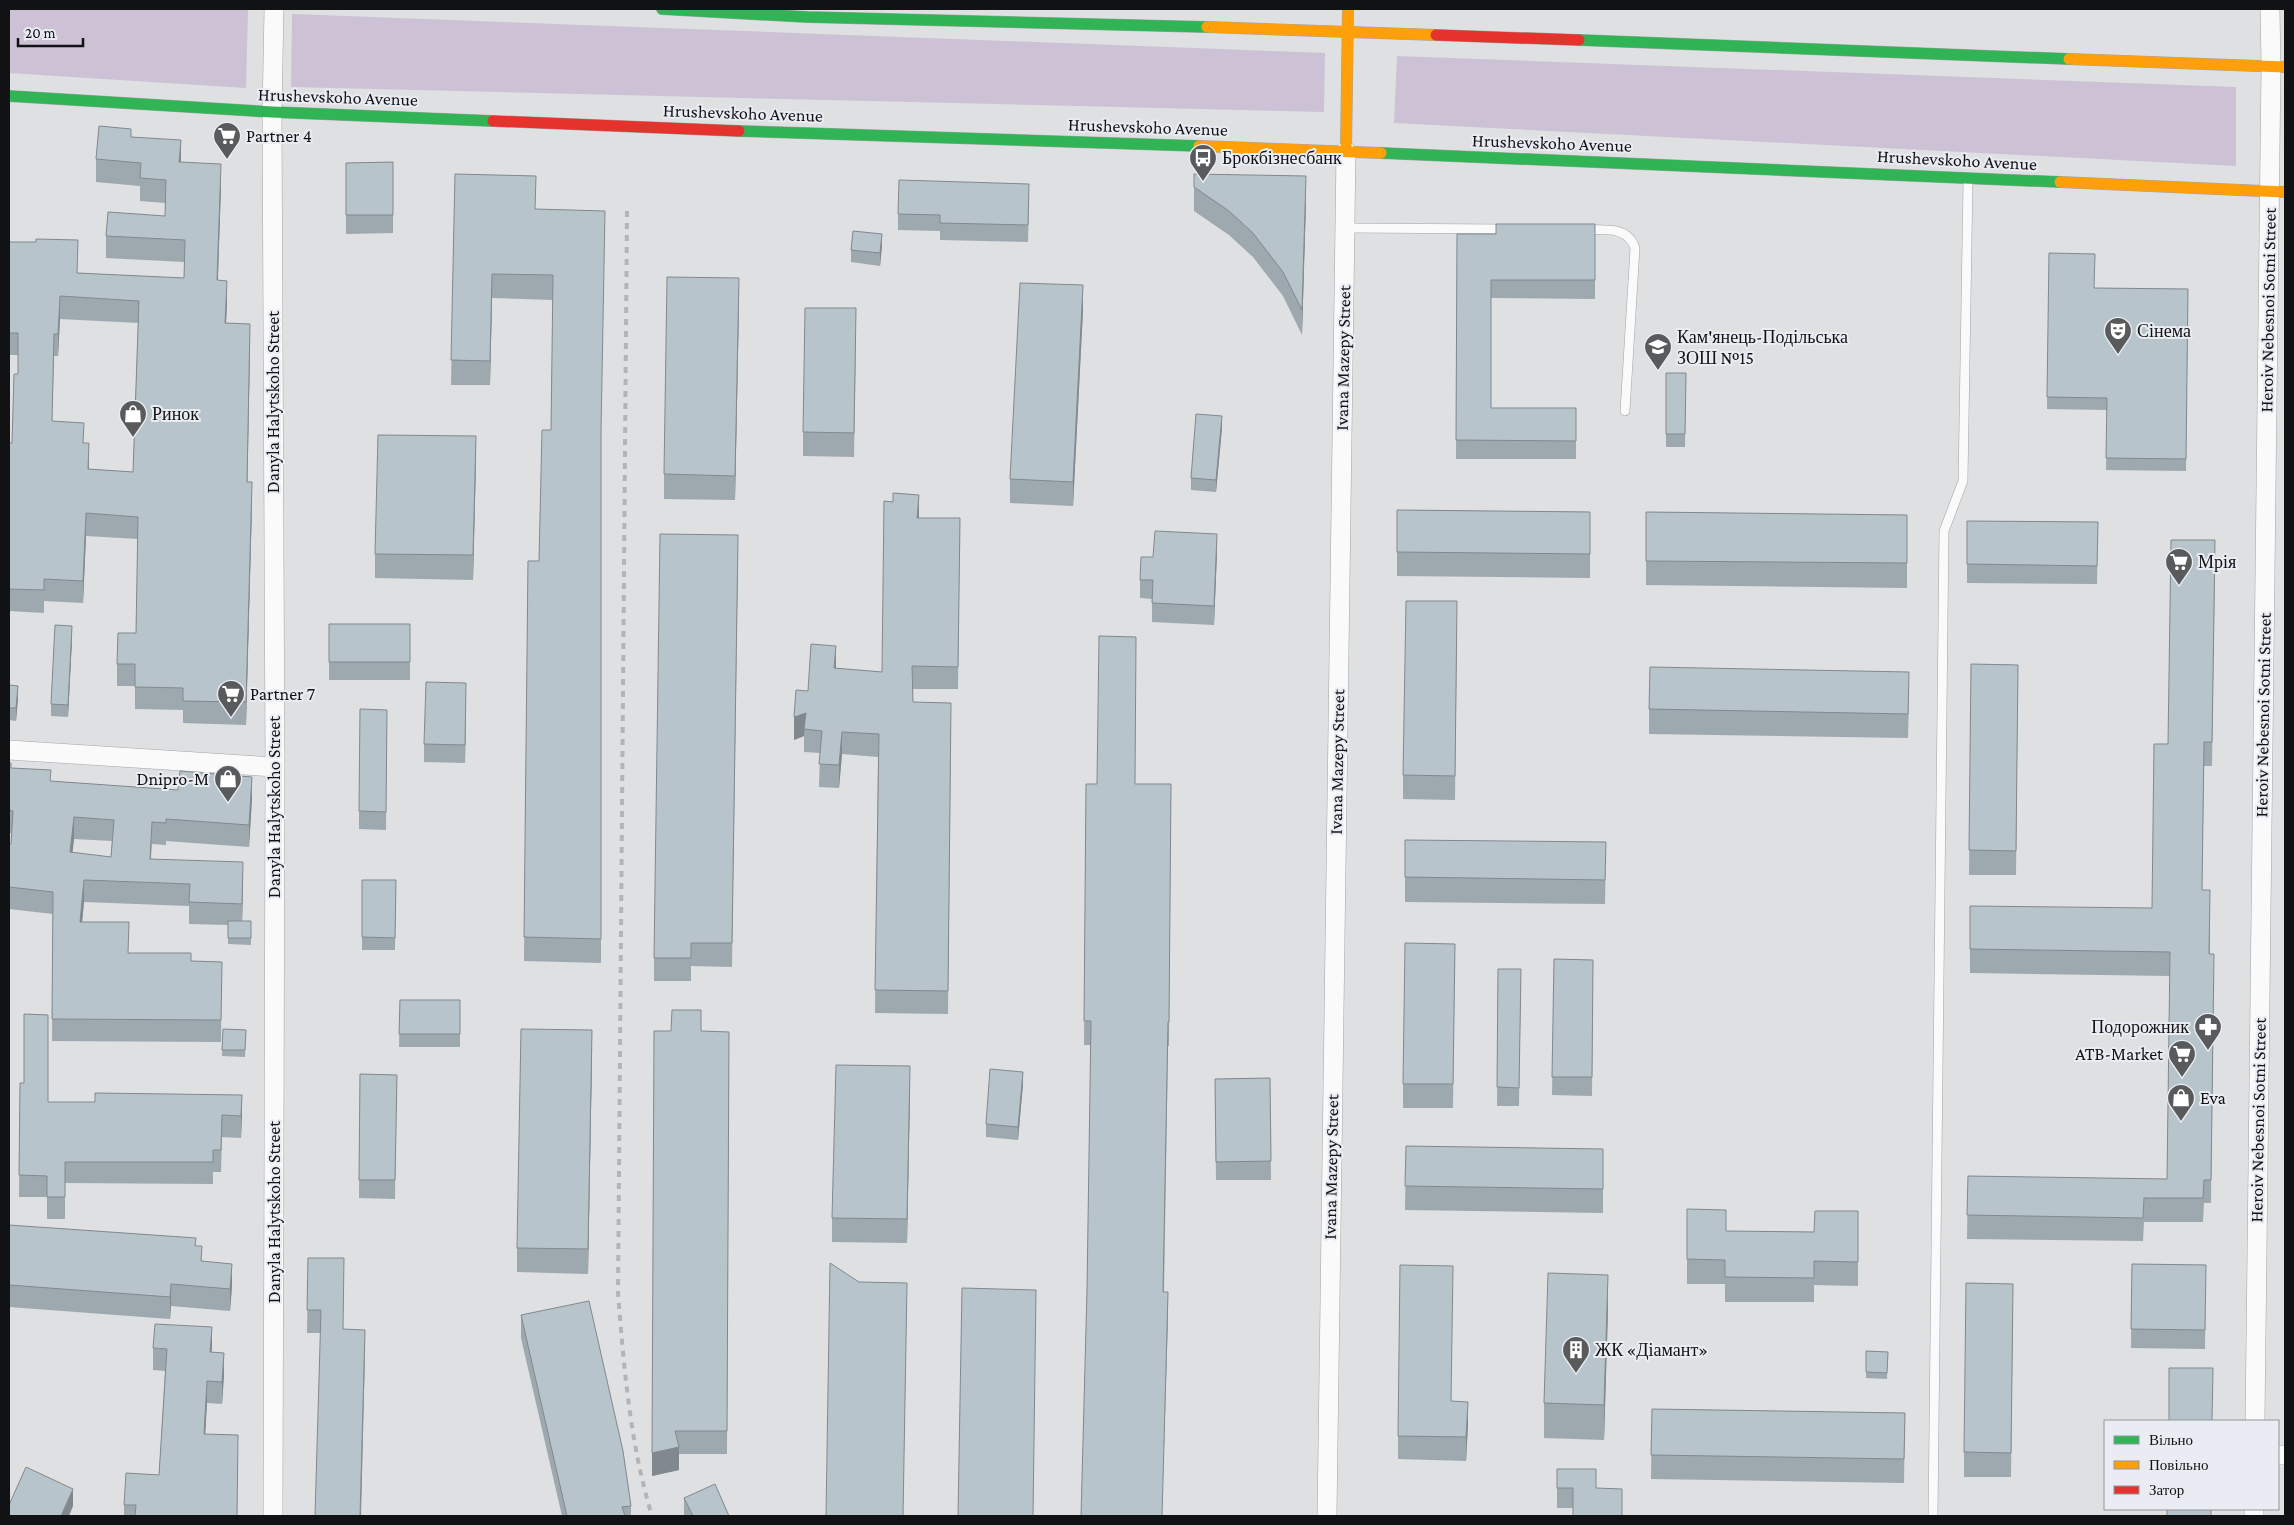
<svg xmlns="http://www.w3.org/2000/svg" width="2294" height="1525" viewBox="0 0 2294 1525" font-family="'Crimson Pro',serif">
<rect width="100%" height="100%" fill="#dee0e2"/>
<!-- green -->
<path fill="#ccc1d5" d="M9,9L248,10L246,88L9,73Z
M292,14L1325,53L1324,112L291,87Z
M1397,56L2236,87V166L1394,123Z"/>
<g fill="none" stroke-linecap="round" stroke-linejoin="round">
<defs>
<path id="lane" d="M1345,228L1507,229
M1583,230C1603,230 1627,225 1635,248L1625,411
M1933,1516L1944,531L1963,481L1968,181"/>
<path id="street" d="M9,750L275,767
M2255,1421L2271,66L2270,9
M2278,1455H2285
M273,1516L275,767L272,112L274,9
M1327,1516L1346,151
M2254,1516V1509"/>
<path id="fast" d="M662,9L807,17L1207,27
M1579,40L2069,59
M9,96L272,112L493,121
M739,131L1199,146
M1381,153L2060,182"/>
<path id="slow" d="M1207,27L1436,35
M2069,59L2285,67
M1199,146L1381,153
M1346,151L1348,9
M2060,182L2285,192"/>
<path id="jam" d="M1436,35L1579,40
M493,121L739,131"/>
</defs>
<!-- lane casing -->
<use href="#lane" stroke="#a2a4a5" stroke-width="10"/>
<!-- street casing -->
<use href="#street" stroke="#a2a4a5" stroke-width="20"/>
<!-- fast casing -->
<use href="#fast" stroke="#a2a4a5" stroke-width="12"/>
<!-- slow casing -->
<use href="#slow" stroke="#a2a4a5" stroke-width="12"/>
<!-- jam casing -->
<use href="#jam" stroke="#a2a4a5" stroke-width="12"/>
<!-- lane -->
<use href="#lane" stroke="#fafafb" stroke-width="9"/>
<!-- street -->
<use href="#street" stroke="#fafafb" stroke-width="19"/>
<!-- fast -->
<use href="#fast" stroke="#30b455" stroke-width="11"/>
<!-- slow -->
<use href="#slow" stroke="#ff9f0a" stroke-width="11"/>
<!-- jam -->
<use href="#jam" stroke="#e5322d" stroke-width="11"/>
<!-- rail -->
<path stroke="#b4b4b5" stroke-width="4" stroke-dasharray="6 6" stroke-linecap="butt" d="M627,211L618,1293C624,1368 630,1444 652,1516"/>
</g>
<!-- wall -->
<path fill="#9ea9af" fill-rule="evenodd" d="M131,137L181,162L221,186L218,280L227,303L226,323L250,346L247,482L252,504L246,725L183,723V710L135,709V686H117V664L136,633L138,539L86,536L83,603L44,601V613L9,611V443H12L18,374V355H9V242L78,273L184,278V262L106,258V236L165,216V203L140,201V186L96,182V159ZM60,319L138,323L133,472L89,469L84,443L52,421L54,356H58Z
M393,162V233L346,234V163Z
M455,174L536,209L601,455V963L524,961L528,561H539L551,430L553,300L492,298L490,385H451Z
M1194,174L1306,201L1302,335L1283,296L1253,257L1229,235L1194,211Z
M1029,200L1028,242L940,240V231L898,230V214Z
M1595,224V299L1491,298V408H1576V459H1456L1457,234H1496Z
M882,246L880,266L851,262V250Z
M2049,253L2094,288L2188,289L2186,471L2106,470L2107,410L2047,409Z
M739,302L735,500L664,499V474Z
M1083,310L1073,506L1010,503V479Z
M856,333L854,457L803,456V432Z
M1666,373H1686L1685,447H1666Z
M1222,428L1216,492L1191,490V478Z
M476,460L473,580L375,578V554Z
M1397,510L1590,512V578L1397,576Z
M1646,512L1907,515V588L1646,585Z
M919,518H960L958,689H913V702L951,726L948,1014L875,1013L878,757L842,754L839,788L819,787L820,753L804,752V736L794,740L808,691L882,672Z
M1967,521L2098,522L2097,584L1967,583Z
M1217,552L1214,625L1152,622V599L1140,598V580L1153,557Z
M738,559L732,967L691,966V981H654V958Z
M2215,564L2212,766H2204L2202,890L2210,914V954L2214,978L2211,1203H2204L2203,1222H2144L2143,1241L1967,1239L1968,1176L2167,1179L2170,976L1970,973V949L2152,908L2168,744Z
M329,624H410V680H329Z
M1457,626L1455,800L1403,799V775Z
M72,639L68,717L51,716V704Z
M1971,664L2018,665L2016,875H1969Z
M9,685L18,698L16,721L9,720Z
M1909,696L1908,738L1649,734V709Z
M466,702L465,763L424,762V744Z
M387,710L386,830L359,829V811Z
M9,763L11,768L51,781L252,799L249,847L166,841V845L152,844L151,859L243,884L242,921H251V945L228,944V925L189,924V906L84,902L82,922L129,953L191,961L222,962L221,1042L52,1041L53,914L9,909V844H11L12,833H9ZM74,839L112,841L111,857L72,853Z
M1086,784H1171L1169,1046H1168L1164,1292L1168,1316L1087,1290L1091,1045H1084Z
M1606,842L1605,904L1405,902V877Z
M362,880H396L395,950H362Z
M1455,944L1453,1108H1403V1084Z
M1554,959L1593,960L1592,1096L1552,1095Z
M1498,969H1521L1519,1106H1497Z
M400,1000H460V1047H399Z
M223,1029L246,1030L245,1057L222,1056Z
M701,1031L729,1032L727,1454H679V1470L652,1476Z
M592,1054L588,1274L517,1272V1248Z
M360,1074L397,1075L395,1199L359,1198Z
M1270,1078L1271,1180H1216L1215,1079Z
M20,1083L48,1102H95L242,1095L241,1138L222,1137L221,1172H213V1184L65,1183V1219H47V1197H19Z
M1023,1084L1018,1140L986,1137V1124Z
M910,1091L907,1243L832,1242V1218Z
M1406,1146L1603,1149V1213L1405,1210Z
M1687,1209L1726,1231L1814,1232L1858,1211V1286L1814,1285V1302H1725V1284H1687Z
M9,1225L196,1246L202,1261L232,1286L230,1311L171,1306L170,1319L9,1307Z
M308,1258L343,1330L365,1353L320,1333H307Z
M2132,1264L2206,1265L2205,1349L2131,1348Z
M2013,1308L2011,1477H1964V1452Z
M1608,1310L1604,1440L1544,1438V1403Z
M521,1315L631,1506V1516H562L521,1338Z
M153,1348L212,1352L224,1375L222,1404L207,1403L205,1434L238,1457L237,1516H124V1505L159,1475L165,1371L153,1370Z
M1866,1351L1888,1352L1887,1379L1866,1378Z
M1451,1401L1468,1425L1466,1461L1398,1459V1436Z
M1652,1409L1905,1413L1904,1483L1651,1479Z
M1557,1469H1596L1573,1508H1557Z
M684,1498L729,1516H684Z"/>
<!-- shaded-wall -->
<path fill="#81898e" d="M181,140V163L179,162Z
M221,164V186L217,303V280Z
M1306,176V201L1302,335V310Z
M882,234V246L880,266V253Z
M492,274V298L490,385V361Z
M739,278V302L735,500V476Z
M227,281V303L225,346V323Z
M1083,285V310L1073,506V482Z
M60,296V319L58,356V334Z
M250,324V346L247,504V482Z
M1222,416V428L1216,492V480Z
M476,436V460L473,580V555Z
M89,443V466L88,492V469Z
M252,482V504L246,725V702Z
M919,495V517L917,540V518Z
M86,513V536L83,603V581Z
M1217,534V552L1214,625V606Z
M72,626V639L68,717V705Z
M836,646V668H834Z
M466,683V702L465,763V745Z
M18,686V698L16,721V708Z
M806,713L804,736L794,740V717Z
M842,732V754L839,788V765Z
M252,777V799L249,847V825Z
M74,817V839L70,875V852Z
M243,862V884L242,926V904Z
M84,880V902L80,944V922Z
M592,1030V1054L588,1274V1249Z
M910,1066V1091L907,1243V1219Z
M1023,1072V1084L1018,1140V1127Z
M242,1095V1117L241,1138V1116Z
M232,1264V1286L230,1311V1289Z
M1608,1275V1310L1604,1440V1405Z
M171,1284V1306L170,1319V1297Z
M1168,1292V1316L1162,1516Z
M212,1327V1349L210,1374V1352Z
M365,1330V1353L361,1516H360Z
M224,1353V1375L222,1404V1382Z
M207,1381V1403L204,1456V1434Z
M1468,1402V1425L1466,1461V1437Z
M679,1447V1470L652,1476V1453Z
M73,1489V1506L69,1516H61Z"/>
<!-- building -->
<path fill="#b8c4cb" stroke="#81898e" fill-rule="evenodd" d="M99,126L131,129V137L181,140L179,162L221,164L217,280L227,281L225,323L250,324L247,482H252L246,702L183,701V688L135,687V664H117L118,633H136L138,517L86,513L83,581L44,579V590L9,589V443H12L14,374H18V333H9V242H36V239L78,240L77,273L184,278L185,240L106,236L108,212L165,216L166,180L140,178L141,163L96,159ZM60,296L139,301L133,472L88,469L89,443H83L84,423L52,421L54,334H58Z
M393,162V215H346V163Z
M455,174L536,176L535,209L605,211L601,431V939L524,937L528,561H539L542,430H551L553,275L492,274L490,361L451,360Z
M1194,174L1306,176L1302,310L1283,272L1253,233L1229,211L1194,187Z
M899,180L1029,184L1028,225L940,223V215L898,214Z
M1496,224H1595V280H1491V408H1576V441L1456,440L1457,234H1496Z
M853,231L882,234L880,253L851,250Z
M2049,253L2095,254L2094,288L2188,289L2186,459L2106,458L2107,398L2047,397Z
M667,277L739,278L735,476L664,474Z
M1020,283L1083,285L1073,482L1010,479Z
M805,308H856L854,433L803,432Z
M1666,373H1686L1685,434H1666Z
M1196,414L1222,416L1216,480L1191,478Z
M378,435L476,436L473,555L375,554Z
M893,493L919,495L917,518H960L958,667L912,666L913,702L951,703L948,991L875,990L879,734L842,732L839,765L819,764L822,731L804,729L806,713L794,717L796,690L808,691L811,644L836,646L834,668L882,672L884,501L893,502Z
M1397,510L1590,512V554L1397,552Z
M1646,512L1907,515V563L1646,561Z
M1967,521L2098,522L2097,566L1967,564Z
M1155,531L1217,534L1214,606L1152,603L1153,580H1140L1141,557H1153Z
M660,534L738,535L732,943H691V958H654Z
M2171,540H2215L2212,742H2204L2202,890H2210L2209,954H2214L2211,1180H2204L2203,1198H2144L2143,1218L1967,1215L1968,1176L2167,1179L2170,952L1970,949V906L2152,908L2154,744H2168Z
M1406,601H1457L1455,776L1403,775Z
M329,624H410V662H329Z
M55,625L72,626L68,705L51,704Z
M1099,636L1136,637L1135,784H1171L1169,1022H1168L1163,1292H1168L1162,1516H1081L1087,1290L1091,1021H1084L1086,784H1097Z
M1971,664L2018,665L2016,851L1969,850Z
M1650,667L1909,672L1908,714L1649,709Z
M426,682L466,683L465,745L424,744Z
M9,685L18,686L16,708H9Z
M360,709L387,710L386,812L359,811Z
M9,763H11V768L51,770L50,781L178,790L180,771L252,777L249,825L166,819V823L152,822L150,859L243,862L242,904L189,902L190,884L84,880L80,922H129L128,953H191V961L222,962L221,1020L52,1019L53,892L9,887V844H11L13,811L9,810ZM74,817L114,820L111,857L70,852Z
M1405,840L1606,842L1605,880L1405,877Z
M362,880H396L395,938L362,937Z
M228,921H251V938H228Z
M1405,943L1455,944L1453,1084H1403Z
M1554,959L1593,960L1592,1077H1552Z
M1498,969H1521L1519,1088L1497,1087Z
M400,1000H460V1034H399Z
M672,1010H701V1031L729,1032L727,1431H675L679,1447L652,1453L654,1031H671Z
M24,1014L48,1015V1102H95V1093L242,1095L241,1116L222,1115L221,1150H213V1162H65V1197H47V1176L19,1175L20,1083H24Z
M223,1029L246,1030L245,1050H222Z
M521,1029L592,1030L588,1249L517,1248Z
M836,1065L910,1066L907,1219L832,1218Z
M990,1069L1023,1072L1018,1127L986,1124Z
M360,1074L397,1075L395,1180H359Z
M1270,1078L1271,1161L1216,1162L1215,1079Z
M1406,1146L1603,1149V1189L1405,1186Z
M1687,1209L1726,1210V1231L1814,1232L1815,1211H1858V1262L1814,1261V1278L1725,1277V1260L1687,1259Z
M9,1225L196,1238L195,1246H202L201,1261L232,1264L230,1289L171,1284L170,1297L9,1285Z
M308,1258H344L343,1329L365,1330L360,1516H315L321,1310H307Z
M830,1263L859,1282L907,1283L903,1516H826Z
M2132,1264L2206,1265L2205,1330L2131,1329Z
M1400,1265L1453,1266L1451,1401L1468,1402L1466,1437L1398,1436Z
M1548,1273L1608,1275L1604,1405L1544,1403Z
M1966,1283L2013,1284L2011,1453L1964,1452Z
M962,1288L1036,1290L1033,1516H958Z
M589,1301L623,1451L631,1506L622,1507L625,1516H567L521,1315Z
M155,1324L212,1327L210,1352L224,1353L222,1382L207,1381L204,1434L238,1435L237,1516H135L136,1505H124L126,1473L159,1475L167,1349L153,1348Z
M1866,1351L1888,1352L1887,1373L1866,1372Z
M2169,1368H2213L2212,1421H2169Z
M1652,1409L1905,1413L1904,1459L1651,1455Z
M26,1467L73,1489L61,1516H9V1505Z
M1557,1469H1596V1488L1622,1489V1516H1573V1488H1557Z
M715,1484L729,1516H693L684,1498Z
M2167,1509H2211V1516H2167Z"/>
<!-- icons -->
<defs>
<symbol id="supermarket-pin" viewBox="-11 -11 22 30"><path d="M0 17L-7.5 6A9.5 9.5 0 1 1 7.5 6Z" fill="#595a5c" stroke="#e9ecf2"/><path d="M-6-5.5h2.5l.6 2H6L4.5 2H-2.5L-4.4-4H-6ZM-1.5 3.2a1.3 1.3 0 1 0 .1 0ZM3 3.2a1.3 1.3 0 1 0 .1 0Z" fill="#fff"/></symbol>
<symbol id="bus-pin" viewBox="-11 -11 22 30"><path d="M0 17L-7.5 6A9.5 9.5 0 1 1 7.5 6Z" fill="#595a5c" stroke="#e9ecf2"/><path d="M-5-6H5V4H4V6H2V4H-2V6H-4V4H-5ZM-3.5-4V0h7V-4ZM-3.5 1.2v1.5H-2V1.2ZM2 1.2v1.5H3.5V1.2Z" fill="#fff"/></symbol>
<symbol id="theatre-pin" viewBox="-11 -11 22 30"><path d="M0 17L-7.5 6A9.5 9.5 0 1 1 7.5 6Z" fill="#595a5c" stroke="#e9ecf2"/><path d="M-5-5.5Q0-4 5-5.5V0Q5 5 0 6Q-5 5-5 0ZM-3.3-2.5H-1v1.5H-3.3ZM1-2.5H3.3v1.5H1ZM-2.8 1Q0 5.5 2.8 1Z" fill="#fff"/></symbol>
<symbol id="school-pin" viewBox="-11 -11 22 30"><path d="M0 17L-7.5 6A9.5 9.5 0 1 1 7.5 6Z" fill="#595a5c" stroke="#e9ecf2"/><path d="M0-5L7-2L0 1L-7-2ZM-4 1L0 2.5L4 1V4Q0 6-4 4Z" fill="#fff"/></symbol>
<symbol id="shop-pin" viewBox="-11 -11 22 30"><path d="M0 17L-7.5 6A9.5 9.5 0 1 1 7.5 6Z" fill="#595a5c" stroke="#e9ecf2"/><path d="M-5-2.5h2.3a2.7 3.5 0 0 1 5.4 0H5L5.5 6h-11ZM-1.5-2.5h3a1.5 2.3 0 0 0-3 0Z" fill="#fff"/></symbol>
<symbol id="pharmacy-pin" viewBox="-11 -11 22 30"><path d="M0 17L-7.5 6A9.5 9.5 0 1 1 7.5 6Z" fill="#595a5c" stroke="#e9ecf2"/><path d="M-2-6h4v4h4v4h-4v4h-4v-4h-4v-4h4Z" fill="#fff"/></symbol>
<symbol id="building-pin" viewBox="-11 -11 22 30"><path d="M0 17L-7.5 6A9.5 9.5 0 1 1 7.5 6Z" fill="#595a5c" stroke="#e9ecf2"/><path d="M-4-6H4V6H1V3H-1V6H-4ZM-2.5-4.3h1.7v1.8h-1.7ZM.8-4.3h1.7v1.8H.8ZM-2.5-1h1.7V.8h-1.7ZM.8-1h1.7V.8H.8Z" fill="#fff"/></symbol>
</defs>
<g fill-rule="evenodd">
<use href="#supermarket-pin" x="211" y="120" width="32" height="43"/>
<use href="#bus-pin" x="1187" y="142" width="32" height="43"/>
<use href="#theatre-pin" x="2102" y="315" width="32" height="43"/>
<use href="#school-pin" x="1642" y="331" width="32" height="43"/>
<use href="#shop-pin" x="117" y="398" width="32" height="43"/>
<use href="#supermarket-pin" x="2163" y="546" width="32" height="43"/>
<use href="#supermarket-pin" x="215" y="678" width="32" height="43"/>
<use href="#shop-pin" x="212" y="763" width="32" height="43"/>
<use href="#pharmacy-pin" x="2192" y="1011" width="32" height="43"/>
<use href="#supermarket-pin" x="2166" y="1038" width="32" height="43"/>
<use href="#shop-pin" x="2165" y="1082" width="32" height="43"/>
<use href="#building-pin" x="1560" y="1334" width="32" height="43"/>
</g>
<g text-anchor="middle" stroke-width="4" stroke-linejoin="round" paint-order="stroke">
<!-- street labels -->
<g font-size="18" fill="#111214" stroke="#e9ecf2">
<text transform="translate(338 97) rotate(2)" y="6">Hrushevskoho Avenue</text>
<text transform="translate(743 113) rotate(2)" y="6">Hrushevskoho Avenue</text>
<text transform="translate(1148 127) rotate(2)" y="6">Hrushevskoho Avenue</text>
<text transform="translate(1552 143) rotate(2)" y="6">Hrushevskoho Avenue</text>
<text transform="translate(1957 160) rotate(3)" y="6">Hrushevskoho Avenue</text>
<text transform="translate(2268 310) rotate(-89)" y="6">Heroiv Nebesnoi Sotni Street</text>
<text transform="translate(1343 358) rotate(-89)" y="6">Ivana Mazepy Street</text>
<text transform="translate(273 402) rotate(-90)" y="6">Danyla Halytskoho Street</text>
<text transform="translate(2263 715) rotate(-89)" y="6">Heroiv Nebesnoi Sotni Street</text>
<text transform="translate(1337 762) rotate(-89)" y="6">Ivana Mazepy Street</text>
<text transform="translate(274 807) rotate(-90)" y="6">Danyla Halytskoho Street</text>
<text transform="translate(2258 1120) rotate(-89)" y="6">Heroiv Nebesnoi Sotni Street</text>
<text transform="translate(1331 1167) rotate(-89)" y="6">Ivana Mazepy Street</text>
<text transform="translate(274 1212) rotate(-90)" y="6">Danyla Halytskoho Street</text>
</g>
<!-- poi labels -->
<g font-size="18" fill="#111214" stroke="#e9ecf2" text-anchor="start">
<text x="246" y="142">Partner 4</text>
<text x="1222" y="164">Брокбізнесбанк</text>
<text x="2137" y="337">Сінема</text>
<text x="1677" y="343">Кам'янець-Подільська<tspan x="1677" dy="21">ЗОШ №15</tspan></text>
<text x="152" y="420">Ринок</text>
<text x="2198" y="568">Мрія</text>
<text x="250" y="700">Partner 7</text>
<text x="209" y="785" text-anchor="end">Dnipro-M</text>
<text x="2189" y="1033" text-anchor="end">Подорожник</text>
<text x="2163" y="1060" text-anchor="end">ATB-Market</text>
<text x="2200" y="1104">Eva</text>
<text x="1595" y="1356">ЖК «Діамант»</text>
</g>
</g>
<!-- border -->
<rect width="2294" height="1525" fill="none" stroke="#111214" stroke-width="20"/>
<!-- legend -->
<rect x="2104" y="1420" width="175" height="90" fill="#e9ecf2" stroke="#939599"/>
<rect x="2114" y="1436" width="25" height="8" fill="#30b455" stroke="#939599"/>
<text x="2149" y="1445" font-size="15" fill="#111214">Вільно</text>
<rect x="2114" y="1461" width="25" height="8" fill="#ff9f0a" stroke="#939599"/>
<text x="2149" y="1470" font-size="15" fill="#111214">Повільно</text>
<rect x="2114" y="1486" width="25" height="8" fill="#e5322d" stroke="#939599"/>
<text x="2149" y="1495" font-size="15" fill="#111214">Затор</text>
<!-- scale -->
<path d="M18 38v8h65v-8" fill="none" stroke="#111214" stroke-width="2.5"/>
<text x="25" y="38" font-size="15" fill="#111214" stroke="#e9ecf2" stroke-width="4" paint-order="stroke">20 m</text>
</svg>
